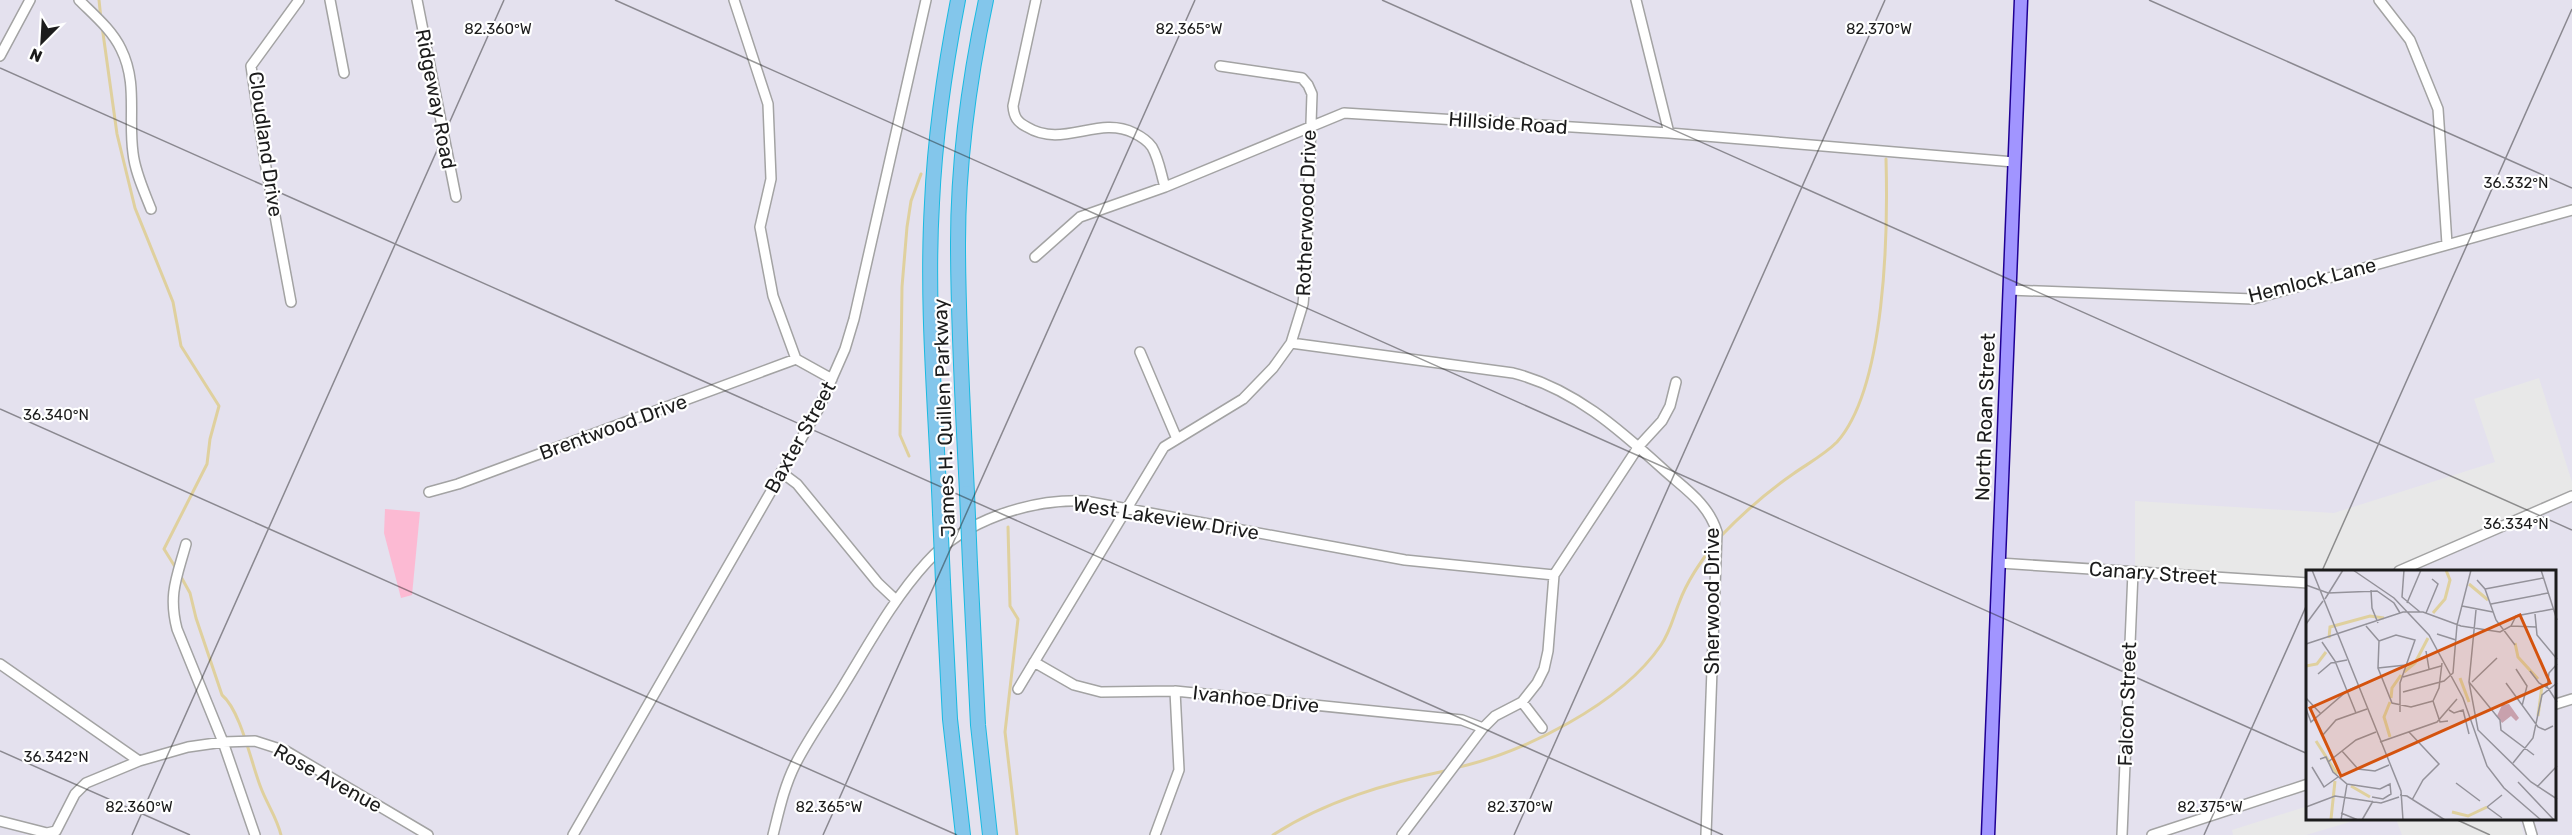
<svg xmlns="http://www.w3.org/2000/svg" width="2572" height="835" viewBox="0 0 2572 835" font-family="Rubik,sans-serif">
<rect width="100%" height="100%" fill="#e4e1ee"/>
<!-- park -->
<path fill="#fcbad3" d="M385,509L420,512L412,595L401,598L384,533Z"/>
<!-- parking -->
<path fill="#e8e8e8" d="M2539,378L2572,482V490L2386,571H2308V577L2135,568V501L2334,513L2495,462L2474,399Z
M2308,806V818L2360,819L2306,835H2233L2232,830Z
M2396,819H2519L2524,835H2402Z"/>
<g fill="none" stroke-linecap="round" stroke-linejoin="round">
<!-- stream -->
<path stroke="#dfd09e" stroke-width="3" d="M99,0L101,19
M102,26L117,134L135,208L173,302L181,346L219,406L210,439L207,464L164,549L177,570
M909,456L900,435L902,287L907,227L911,201L921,174
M1008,527L1010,606L1018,619L1005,732L1017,835
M1720,537C1742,514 1767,492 1793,474C1807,464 1824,455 1837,442C1886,387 1888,231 1886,159
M180,575L190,593L196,618L222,695C241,711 251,763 261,788C267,804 277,818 281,835
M1455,768C1523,753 1621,704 1661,645C1670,632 1673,618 1679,603C1687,581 1700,563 1714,544
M1273,835C1325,801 1388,783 1449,770"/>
<defs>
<path id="minor" d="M79,0C94,15 112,30 121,49C138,83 128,117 133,153C135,172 144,191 151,209
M330,0L344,73
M417,0L456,197
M734,0L768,104L771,179L760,227L773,296L796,359L832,379
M1036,0L1013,106C1014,117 1017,122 1027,127C1063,149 1098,115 1134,133C1140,136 1148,141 1152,147C1159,159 1161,174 1165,187
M1636,0L1669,133
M2379,0L2410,40L2438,109L2447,244
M0,56L30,0
M1035,257L1080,217L1165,187L1344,113L1669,133L2014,162
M2009,290L2253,299L2572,210
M291,302L265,162L251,66L299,0
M1291,343L1513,373C1573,388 1619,429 1664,470C1685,489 1708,503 1717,532L1706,835
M1140,352L1177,439
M781,472L797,484L878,583L896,600
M429,492L458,484L796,359
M186,544C177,577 168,594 177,629L223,742L255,835
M1999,563L2308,583
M2399,571L2572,496
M1034,662L1074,685L1101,692L1175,691L1462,720L1483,728
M0,664L139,761
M1018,689L1164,447L1243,399L1273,368L1291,343L1303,304L1306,272L1312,94L1308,85L1302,78L1220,66
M1522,702L1542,728
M2556,704L2572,699
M2527,818L2532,835
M0,821L47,833L56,831L75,794L86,783L139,761L188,747L223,742L255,741L286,751L428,835
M573,835L819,408L845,349L854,319L926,0
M773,835C779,811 784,787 795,765C809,737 829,710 845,683C870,642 894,598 927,562C965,520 1029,499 1085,501L1405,560L1554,575
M1155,835L1179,770L1175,691
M1402,835L1483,728L1495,716L1522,702L1537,683L1544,669L1548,651L1554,575L1639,446L1662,421L1670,406L1676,382
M2122,835L2133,572
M2152,835L2308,784"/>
<path id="major" d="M1988,835L2021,0"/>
<path id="highway" d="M967,493C963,410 958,327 958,243C958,162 969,80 986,0
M940,513C936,410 926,306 932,203C935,135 945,67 958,0
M970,564L978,725L990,835
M943,582L950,719L963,835"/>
</defs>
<!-- minor casing -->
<use href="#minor" stroke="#a3a3a3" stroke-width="12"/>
<!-- major casing -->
<use href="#major" stroke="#1f0094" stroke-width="15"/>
<!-- highway casing -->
<use href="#highway" stroke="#1abae1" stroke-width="16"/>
<!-- minor -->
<use href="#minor" stroke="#fff" stroke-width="9"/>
<!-- major -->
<use href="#major" stroke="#a195ff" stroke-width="12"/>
<!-- highway -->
<use href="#highway" stroke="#83c6eb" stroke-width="14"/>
<defs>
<path id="highway-bridge" d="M967,493L970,564
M940,513L943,582"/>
</defs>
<!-- highway-bridge casing -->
<use href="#highway-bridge" stroke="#1abae1" stroke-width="16" stroke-linecap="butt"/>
<!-- highway-bridge -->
<use href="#highway-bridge" stroke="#83c6eb" stroke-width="14"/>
</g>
<!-- ticks -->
<path fill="none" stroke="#1c1c1c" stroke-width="1.5" stroke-opacity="0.45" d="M615,0L2308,754M1382,0L2572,530M2149,0L2572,188M0,68L1723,835M0,409L957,835M2322,571L2572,9M0,751L190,835M2453,818L2490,835M132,835L504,0M823,835L1195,0M1514,835L1885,0M2204,835L2308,602"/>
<g text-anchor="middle" stroke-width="4.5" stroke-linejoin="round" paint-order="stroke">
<!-- street labels -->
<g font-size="20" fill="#1c1c1c" stroke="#fff">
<text transform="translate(436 99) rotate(79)" y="7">Ridgeway Road</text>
<text transform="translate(1508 123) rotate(4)" y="7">Hillside Road</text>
<text transform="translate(266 144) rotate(82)" y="7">Cloudland Drive</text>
<text transform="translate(1306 213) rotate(-88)" y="7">Rotherwood Drive</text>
<text transform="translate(2312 280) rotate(-14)" y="7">Hemlock Lane</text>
<text transform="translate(1985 417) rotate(-88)" y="7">North Roan Street</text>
<text transform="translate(944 418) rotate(-92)" y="7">James H. Quillen Parkway</text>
<text transform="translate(613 427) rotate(-20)" y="7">Brentwood Drive</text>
<text transform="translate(800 437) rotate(-61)" y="7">Baxter Street</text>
<text transform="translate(1166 518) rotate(9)" y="7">West Lakeview Drive</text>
<text transform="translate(2153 573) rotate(4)" y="7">Canary Street</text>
<text transform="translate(1712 601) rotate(-90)" y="7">Sherwood Drive</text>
<text transform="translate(1256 699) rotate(6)" y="7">Ivanhoe Drive</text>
<text transform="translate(2127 704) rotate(-88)" y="7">Falcon Street</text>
<text transform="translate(328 778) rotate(29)" y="7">Rose Avenue</text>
</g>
</g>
<!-- overview -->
<g transform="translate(2306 570)">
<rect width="250" height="250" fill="#e4e1ee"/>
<path d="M203,134L213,148L210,151L205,146L196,153L191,146L196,135Z" fill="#c8a1ad"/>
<path fill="none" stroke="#dfd09e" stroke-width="3" d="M163,14L182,30M127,43L139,29L144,10L140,0M23,68L24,57L64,46L78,48M209,73L212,87L232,109M0,96L11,94L20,82M98,102L109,93L122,68M154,108L163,132M85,128L86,118L95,105M84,132L78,147L84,167M232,146L236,116M10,171L31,204M45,216L64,227M146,242L162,246L181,237M25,249L29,211"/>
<path fill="none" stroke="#94929a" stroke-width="1.5" d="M6,0L95,221L97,250M47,0L88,28L123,65L157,128L181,196L198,218L235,250M98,0L96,27L114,42M235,0L251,50M171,10L179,19L190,50L209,75M0,15L22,23L71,21L88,33L94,43M179,19L237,8M65,20L66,38L72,53M19,29L37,0M101,33L115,0M185,34L242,23M156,36L187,42M170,40L163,112L172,160L225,212L251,229M120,43L132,14L126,9M229,44L231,65L251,89M0,54L17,31M60,56L73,71M205,56L230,57M131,64L150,70M73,71L90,65L109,70L94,113V142M73,71L72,98L86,133L105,137L127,131M16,72L29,91L50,143M0,74L97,42H117L155,56L194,62L205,56L210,46L247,39M120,81L123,99M136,93L133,118L127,131L134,152L142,151M72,98L100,95M210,99L221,116L216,136M224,101L233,113L242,118L251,132M12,104L25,93L41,90M97,107L135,96M163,112L194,150L195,160L228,185M166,112L191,88M200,113L232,157L239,160L247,156M241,117L243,103L251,94M97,122L138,111L147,103L151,55L165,0M0,128L15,144M0,139L5,152L41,121L52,116M143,140L148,143L157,140L163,164M103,162L133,194L117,210L106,230M16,166L30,150L61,139M74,172L131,152L151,129M36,181L52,199L69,201L83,195M14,189L20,187L27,202L41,214L74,219L84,214L85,224L77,229L66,227M22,192L50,170L70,162M207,193L227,168L236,125L251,113M6,197L18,217L32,207M212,212L248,250M150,213L174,231M231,217L251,196M94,225L101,226L139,250M0,237L29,226L75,233L93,227M181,237L196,225M181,237L196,248M35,243L52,250M35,250L41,214M56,250L67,231"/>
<path fill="#d4530e" fill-opacity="0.15" stroke="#d4530e" stroke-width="3" d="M214,45L244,113L35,206L4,138Z"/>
<rect width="250" height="250" fill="none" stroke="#1c1c1c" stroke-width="3"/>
</g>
<g font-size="15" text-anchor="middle" fill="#1c1c1c" stroke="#fff" stroke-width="4.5" stroke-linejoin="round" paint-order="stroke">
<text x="1879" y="34">82.370°W</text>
<text x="498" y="34">82.360°W</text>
<text x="1189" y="34">82.365°W</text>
<text x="2516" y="188">36.332°N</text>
<text x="56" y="420">36.340°N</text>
<text x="2516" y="529">36.334°N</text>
<text x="56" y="762">36.342°N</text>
<text x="139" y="812">82.360°W</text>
<text x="829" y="812">82.365°W</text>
<text x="1520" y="812">82.370°W</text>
<text x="2210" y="812">82.375°W</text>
</g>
<!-- north arrow -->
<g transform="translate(42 42) rotate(204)" stroke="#ffffff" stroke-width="4.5" paint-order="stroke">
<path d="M0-4.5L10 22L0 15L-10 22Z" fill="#1c1c1c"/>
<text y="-9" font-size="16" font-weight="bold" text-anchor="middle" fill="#1c1c1c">N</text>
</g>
</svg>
